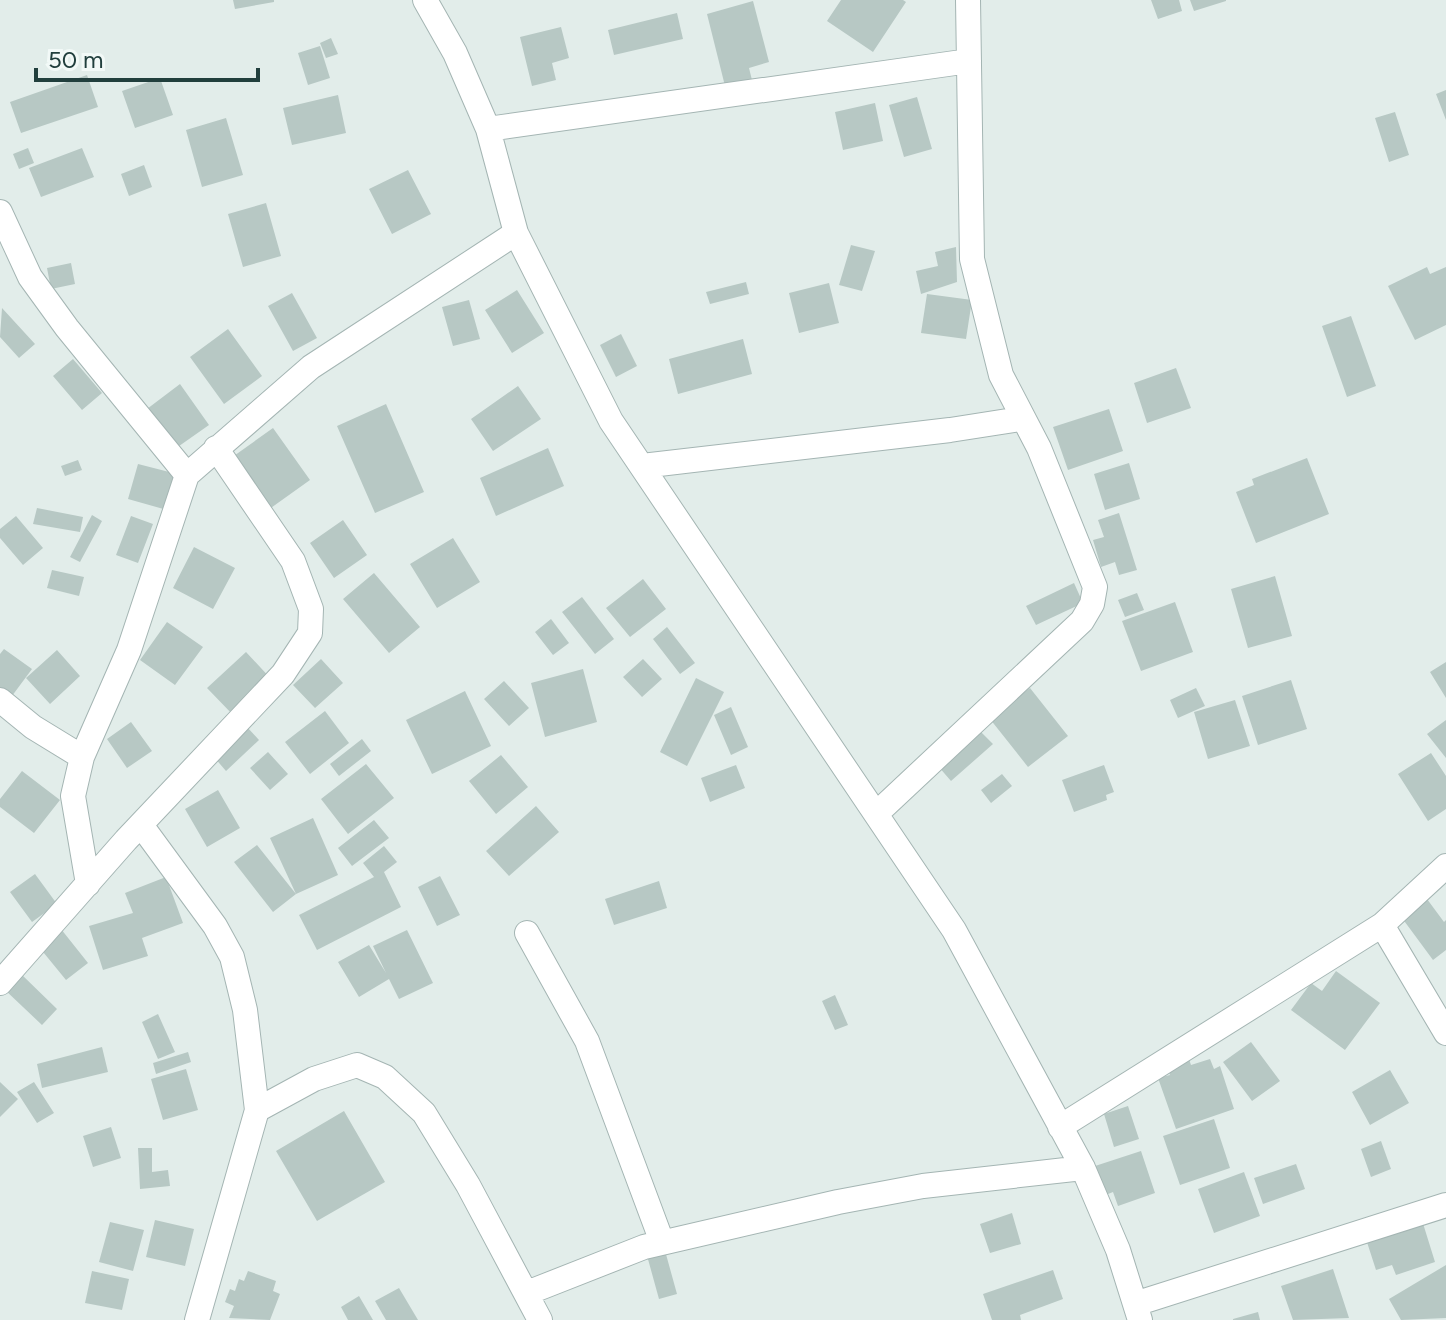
<svg xmlns="http://www.w3.org/2000/svg" width="1446" height="1320" viewBox="0 0 1446 1320" font-family="Figtree,sans-serif">
<rect width="100%" height="100%" fill="#e2edea"/>
<!-- building -->
<path fill="#b7c8c4" d="M233,0H274V2L235,9Z
M841,0H903L906,2L873,52L827,21Z
M1151,0H1179L1182,11L1158,19Z
M1190,0H1226V1L1194,11Z
M753,1L769,62L749,68L752,80L725,86L707,14Z
M677,13L683,39L614,55L608,30Z
M561,27L569,58L552,63L556,80L532,86L520,37Z
M331,38L338,54L326,58L320,43Z
M320,46L330,78L308,85L298,53Z
M87,75L98,107L21,133L10,102Z
M160,78L173,115L135,128L122,91Z
M1446,90V120L1436,94Z
M338,95L346,133L292,145L283,108Z
M917,97L932,149L904,157L889,105Z
M875,103L883,141L843,150L835,112Z
M1395,112L1409,155L1389,162L1375,118Z
M226,118L243,175L202,187L186,130Z
M28,148L34,163L19,169L13,154Z
M82,148L94,177L41,197L29,168Z
M144,165L152,187L129,196L121,174Z
M408,170L431,214L392,234L369,189Z
M266,203L281,256L243,267L228,214Z
M851,245L875,251L862,291L839,285Z
M956,247L957,282L921,294L916,271L938,266L935,252Z
M71,263L75,284L51,289L47,268Z
M1427,267L1430,274L1446,267V325L1415,340L1388,286Z
M746,282L749,294L710,304L706,292Z
M829,283L839,323L799,333L789,293Z
M517,290L544,333L512,353L485,310Z
M292,293L317,338L293,351L268,306Z
M927,294L972,300L966,339L921,333Z
M469,300L480,339L453,346L442,307Z
M2,308L35,344L19,358L0,337Z
M1351,316L1376,386L1347,397L1322,326Z
M228,329L262,376L224,404L190,357Z
M621,334L637,366L616,377L600,345Z
M743,339L752,374L678,394L669,359Z
M73,359L102,393L82,410L53,376Z
M1176,368L1191,408L1147,423L1134,383Z
M180,384L209,425L172,451L143,412Z
M518,386L541,419L493,451L471,419Z
M386,404L424,492L375,513L337,426Z
M1109,409L1123,451L1068,470L1053,427Z
M273,428L310,480L268,510L231,458Z
M548,448L564,486L496,516L480,478Z
M1307,458L1329,514L1256,543L1236,492L1254,485L1252,479Z
M78,460L82,470L65,476L61,466Z
M1129,463L1140,499L1105,510L1094,474Z
M138,464L177,474L167,510L128,499Z
M37,508L83,517L80,532L33,524Z
M1119,513L1137,570L1119,575L1115,562L1101,567L1093,540L1104,537L1098,520Z
M92,515L102,521L80,562L70,557Z
M16,516L43,548L23,565L0,538V529Z
M131,516L153,524L138,563L116,555Z
M343,520L367,555L334,578L310,543Z
M453,538L480,582L437,608L410,564Z
M194,547L235,568L213,609L173,588Z
M52,570L84,577L79,596L47,588Z
M374,573L420,627L389,653L343,599Z
M1275,576L1292,636L1248,648L1231,589Z
M643,579L666,609L630,637L606,608Z
M1074,583L1083,603L1036,625L1026,606Z
M1137,593L1144,610L1125,617L1118,600Z
M582,597L614,639L595,654L562,612Z
M1175,602L1193,652L1141,671L1122,621Z
M551,619L569,643L553,655L535,632Z
M167,622L203,647L175,685L140,660Z
M667,627L695,663L680,674L653,639Z
M4,649L32,669L9,700L0,694V654Z
M57,650L80,676L50,704L26,678Z
M246,652L273,681L235,717L207,688Z
M321,659L343,683L315,708L293,685Z
M643,659L662,679L642,697L623,677Z
M1446,662V698L1430,672Z
M583,669L597,722L545,737L531,683Z
M696,678L724,692L687,766L660,752Z
M1291,680L1307,729L1258,745L1242,696Z
M504,681L529,708L509,726L484,699Z
M1030,688L1068,736L1028,767L990,719Z
M1196,688L1205,706L1178,718L1170,700Z
M465,691L491,746L432,774L406,720Z
M1235,700L1250,746L1208,759L1194,712Z
M731,707L748,747L731,755L714,715Z
M325,711L349,743L310,774L285,742Z
M1446,720V758L1427,734Z
M131,722L152,751L127,768L107,739Z
M247,727L259,740L226,771L214,757Z
M978,729L993,744L951,781L938,766Z
M362,739L371,751L339,776L330,764Z
M268,752L288,774L270,790L250,768Z
M1431,753L1446,776V809L1428,821L1398,774Z
M501,755L528,787L496,814L469,781Z
M366,764L394,798L348,834L321,799Z
M736,765L745,788L710,802L701,778Z
M1104,765L1114,792L1106,795L1107,800L1074,812L1062,780Z
M22,771L60,800L34,833L0,807V799Z
M1002,774L1012,786L991,803L981,790Z
M218,790L240,828L207,847L185,809Z
M536,806L559,832L509,876L486,851Z
M313,818L338,875L296,894L270,838Z
M374,820L389,838L352,866L338,848Z
M257,845L296,894L273,912L234,862Z
M384,846L397,862L384,872L401,907L317,950L299,915L374,877L363,863Z
M35,874L57,904L32,922L10,892Z
M440,876L460,915L437,926L418,887Z
M166,877L183,923L142,938L148,956L103,970L89,926L133,913L125,893Z
M659,881L667,908L614,925L605,899Z
M1427,899L1444,922L1446,920V950L1433,960L1402,918Z
M61,929L88,963L66,980L39,947Z
M407,930L433,983L399,999L389,979L359,997L338,962L369,945L386,973L373,946Z
M1336,971L1380,1003L1345,1050L1291,1010L1311,983L1322,991Z
M20,973L57,1009L42,1025L4,989Z
M835,995L848,1025L835,1030L822,1001Z
M158,1014L175,1052L158,1059L142,1022Z
M1251,1042L1280,1081L1252,1101L1223,1062Z
M102,1047L108,1072L42,1088L37,1064Z
M188,1052L191,1062L156,1074L153,1063Z
M1189,1059L1191,1065L1210,1059L1214,1069L1220,1066L1234,1109L1176,1129L1158,1078L1170,1075L1167,1067Z
M186,1069L198,1110L163,1120L151,1079Z
M1390,1070L1409,1103L1370,1125L1352,1092Z
M0,1082L18,1099L0,1117Z
M34,1082L54,1113L37,1123L17,1092Z
M1128,1106L1139,1139L1114,1147L1104,1114Z
M344,1111L385,1182L317,1221L276,1151Z
M1214,1119L1230,1168L1180,1185L1163,1136Z
M111,1127L121,1158L93,1167L83,1136Z
M1381,1141L1391,1169L1371,1177L1361,1149Z
M138,1148H152V1172L168,1170L170,1186L140,1189Z
M1141,1151L1155,1193L1118,1206L1113,1192L1103,1196L1092,1167Z
M1296,1164L1305,1189L1263,1204L1254,1178Z
M1244,1172L1260,1216L1214,1233L1198,1189Z
M1012,1213L1021,1244L990,1253L980,1224Z
M1421,1217L1435,1262L1396,1275L1392,1265L1376,1270L1365,1236Z
M155,1220L194,1229L185,1266L146,1257Z
M110,1222L144,1230L133,1271L99,1262Z
M664,1247L677,1294L659,1299L646,1252Z
M1446,1265V1318L1401,1320L1389,1299Z
M1333,1269L1349,1318L1293,1320L1281,1286Z
M1053,1270L1063,1299L1020,1315L1021,1320H992L983,1294Z
M92,1271L129,1279L122,1310L85,1303Z
M248,1271L276,1281L273,1291L280,1294L270,1320L229,1318L234,1306L225,1302L230,1289L235,1291L239,1279L244,1281Z
M399,1288L418,1320H386L375,1301Z
M359,1296L373,1320H348L341,1307Z
M1258,1312L1260,1320H1233V1319Z"/>
<g fill="none" stroke-linecap="round" stroke-linejoin="round">
<defs>
<path id="minor" d="M425,0L455,53L488,129L516,233L611,421L954,930L1083,1168L1118,1250L1140,1320
M488,129L969,61
M0,212L30,277L67,328L187,475
M642,466L950,430L1021,419
M0,700L33,727L82,757
M876,814L1082,621L1092,604L1095,587L1039,448L1001,375L972,259L968,0
M141,825L215,926L232,957L245,1010L257,1110L197,1320
M88,884L73,796L82,757L129,650L187,475L311,367L516,233
M1382,925L1446,1033
M527,933L587,1041L662,1242
M0,983L126,840L283,674L310,633L311,609L293,561L216,448
M257,1110L314,1079L357,1065L385,1077L424,1113L468,1185L540,1320
M1060,1127L1382,925L1446,866
M527,1293L644,1247L838,1202L923,1186L1083,1168
M1135,1304L1446,1205"/>
</defs>
<!-- minor casing -->
<use href="#minor" stroke="#a4b5b3" stroke-width="26"/>
<!-- minor -->
<use href="#minor" stroke="#fff" stroke-width="24"/>
</g>
<!-- scale -->
<path d="M36 68v12h222v-12" fill="none" stroke="#213f3d" stroke-width="4"/>
<text x="48" y="68" font-size="24" fill="#213f3d" stroke="#f2f9f7" stroke-width="6" paint-order="stroke">50 m</text>
</svg>
